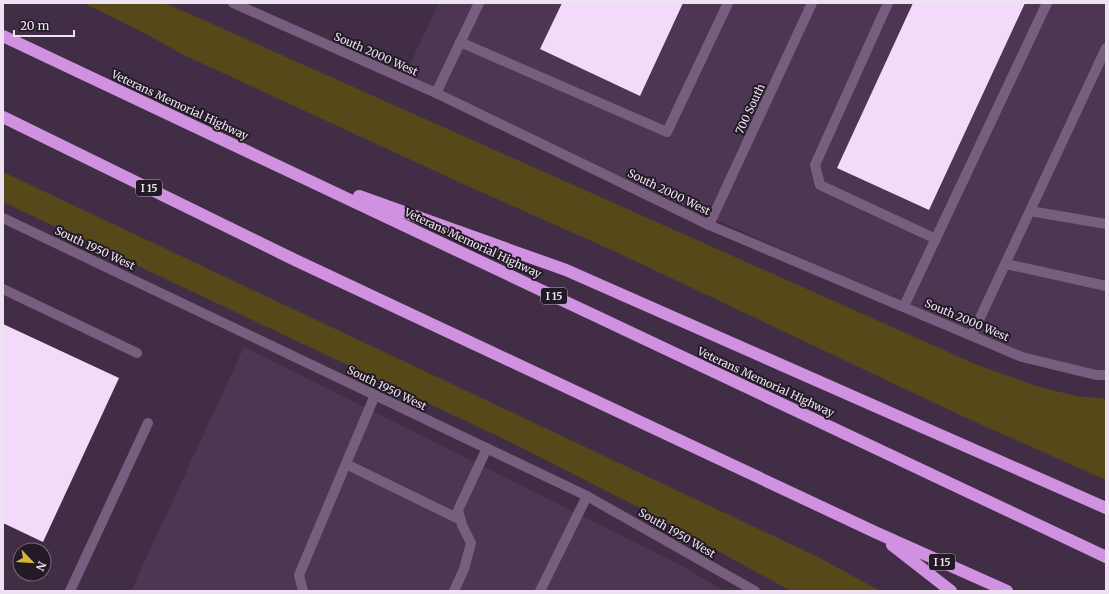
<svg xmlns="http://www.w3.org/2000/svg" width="1109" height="594" viewBox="0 0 1109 594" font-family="Merriweather,serif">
<rect width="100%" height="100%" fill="#412e46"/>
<!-- built -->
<path fill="#4d3654" d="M439,3H1106V375L1022,357L403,79Z
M244,347L680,565L725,591H131Z"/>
<!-- green -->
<path fill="#564819" d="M83,3H165L975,364L1036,386L1076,396L1106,399V480L962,416L614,251L461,183L186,56L135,28Z
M3,172L820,558L880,591H791L636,506L510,442L3,202Z"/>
<!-- building -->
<path fill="#f3d9fa" d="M562,3H683L640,96L540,49Z
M913,3H1025L929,210L837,168Z
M3,324L119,378L43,542L3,523Z"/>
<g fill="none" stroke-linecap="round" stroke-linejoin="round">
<!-- service -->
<path stroke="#775e7e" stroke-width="10" d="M888,3L815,165L820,185L936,239
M460,42L667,132L728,3
M436,93L479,3
M1030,211L1106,224
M1006,264L1106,286
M3,289L137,353
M904,306L1047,3
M972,335L1106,48
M346,464L461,520
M70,591L148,423
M303,591L299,575L375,395
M454,591L464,569L471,543L462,525L458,510L487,448
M540,591L587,496"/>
<!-- minor -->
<path stroke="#775e7e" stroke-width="10" d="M709,225L812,3"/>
<!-- tertiary -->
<path stroke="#775e7e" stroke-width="10" d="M233,3L436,93L709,225L1022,357L1096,375H1106
M3,218L587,496L755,591"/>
<!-- motorway -->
<path stroke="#cf91e0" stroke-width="12" d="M3,36L1106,557
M3,117L295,260L877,533L1007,591
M359,196L566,270L1106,508
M892,545L951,591"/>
</g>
<g text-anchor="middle" stroke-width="4" stroke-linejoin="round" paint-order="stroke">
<!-- shield labels -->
<g fill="#221a25" stroke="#b1a6b4" stroke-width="1">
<rect x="136" y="180" width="26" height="16" rx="3"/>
<rect x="541" y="288" width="26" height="16" rx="3"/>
<rect x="929" y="554" width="26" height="16" rx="3"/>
</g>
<g font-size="10" font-weight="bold" fill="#eee2f2">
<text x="149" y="192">I 15</text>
<text x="554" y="300">I 15</text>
<text x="942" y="566">I 15</text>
</g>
<!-- street labels -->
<g font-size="11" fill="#eee2f2" stroke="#221a25">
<text transform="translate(376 54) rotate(24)" y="4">South 2000 West</text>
<text transform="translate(180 105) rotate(25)" y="4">Veterans Memorial Highway</text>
<text transform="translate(750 109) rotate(-65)" y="4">700 South</text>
<text transform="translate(669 192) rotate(26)" y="4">South 2000 West</text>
<text transform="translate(473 243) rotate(25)" y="4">Veterans Memorial Highway</text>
<text transform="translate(95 248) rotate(25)" y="4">South 1950 West</text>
<text transform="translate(967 320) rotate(23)" y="4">South 2000 West</text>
<text transform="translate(766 382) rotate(25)" y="4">Veterans Memorial Highway</text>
<text transform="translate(387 388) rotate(26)" y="4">South 1950 West</text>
<text transform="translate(677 533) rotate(30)" y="4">South 1950 West</text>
</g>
</g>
<!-- border -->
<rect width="1109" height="594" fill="none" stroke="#eee2f2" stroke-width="8"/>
<!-- north arrow -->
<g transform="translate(32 562) rotate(115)"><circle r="19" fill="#221a25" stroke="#746a77"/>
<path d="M0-3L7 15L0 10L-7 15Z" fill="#d8b434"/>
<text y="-6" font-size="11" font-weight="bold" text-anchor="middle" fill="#eee2f2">N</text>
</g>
<!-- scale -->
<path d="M14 30v6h60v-6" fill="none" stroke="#eee2f2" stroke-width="2"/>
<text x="20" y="30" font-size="12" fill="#eee2f2" stroke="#221a25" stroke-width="3" paint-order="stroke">20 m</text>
</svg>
